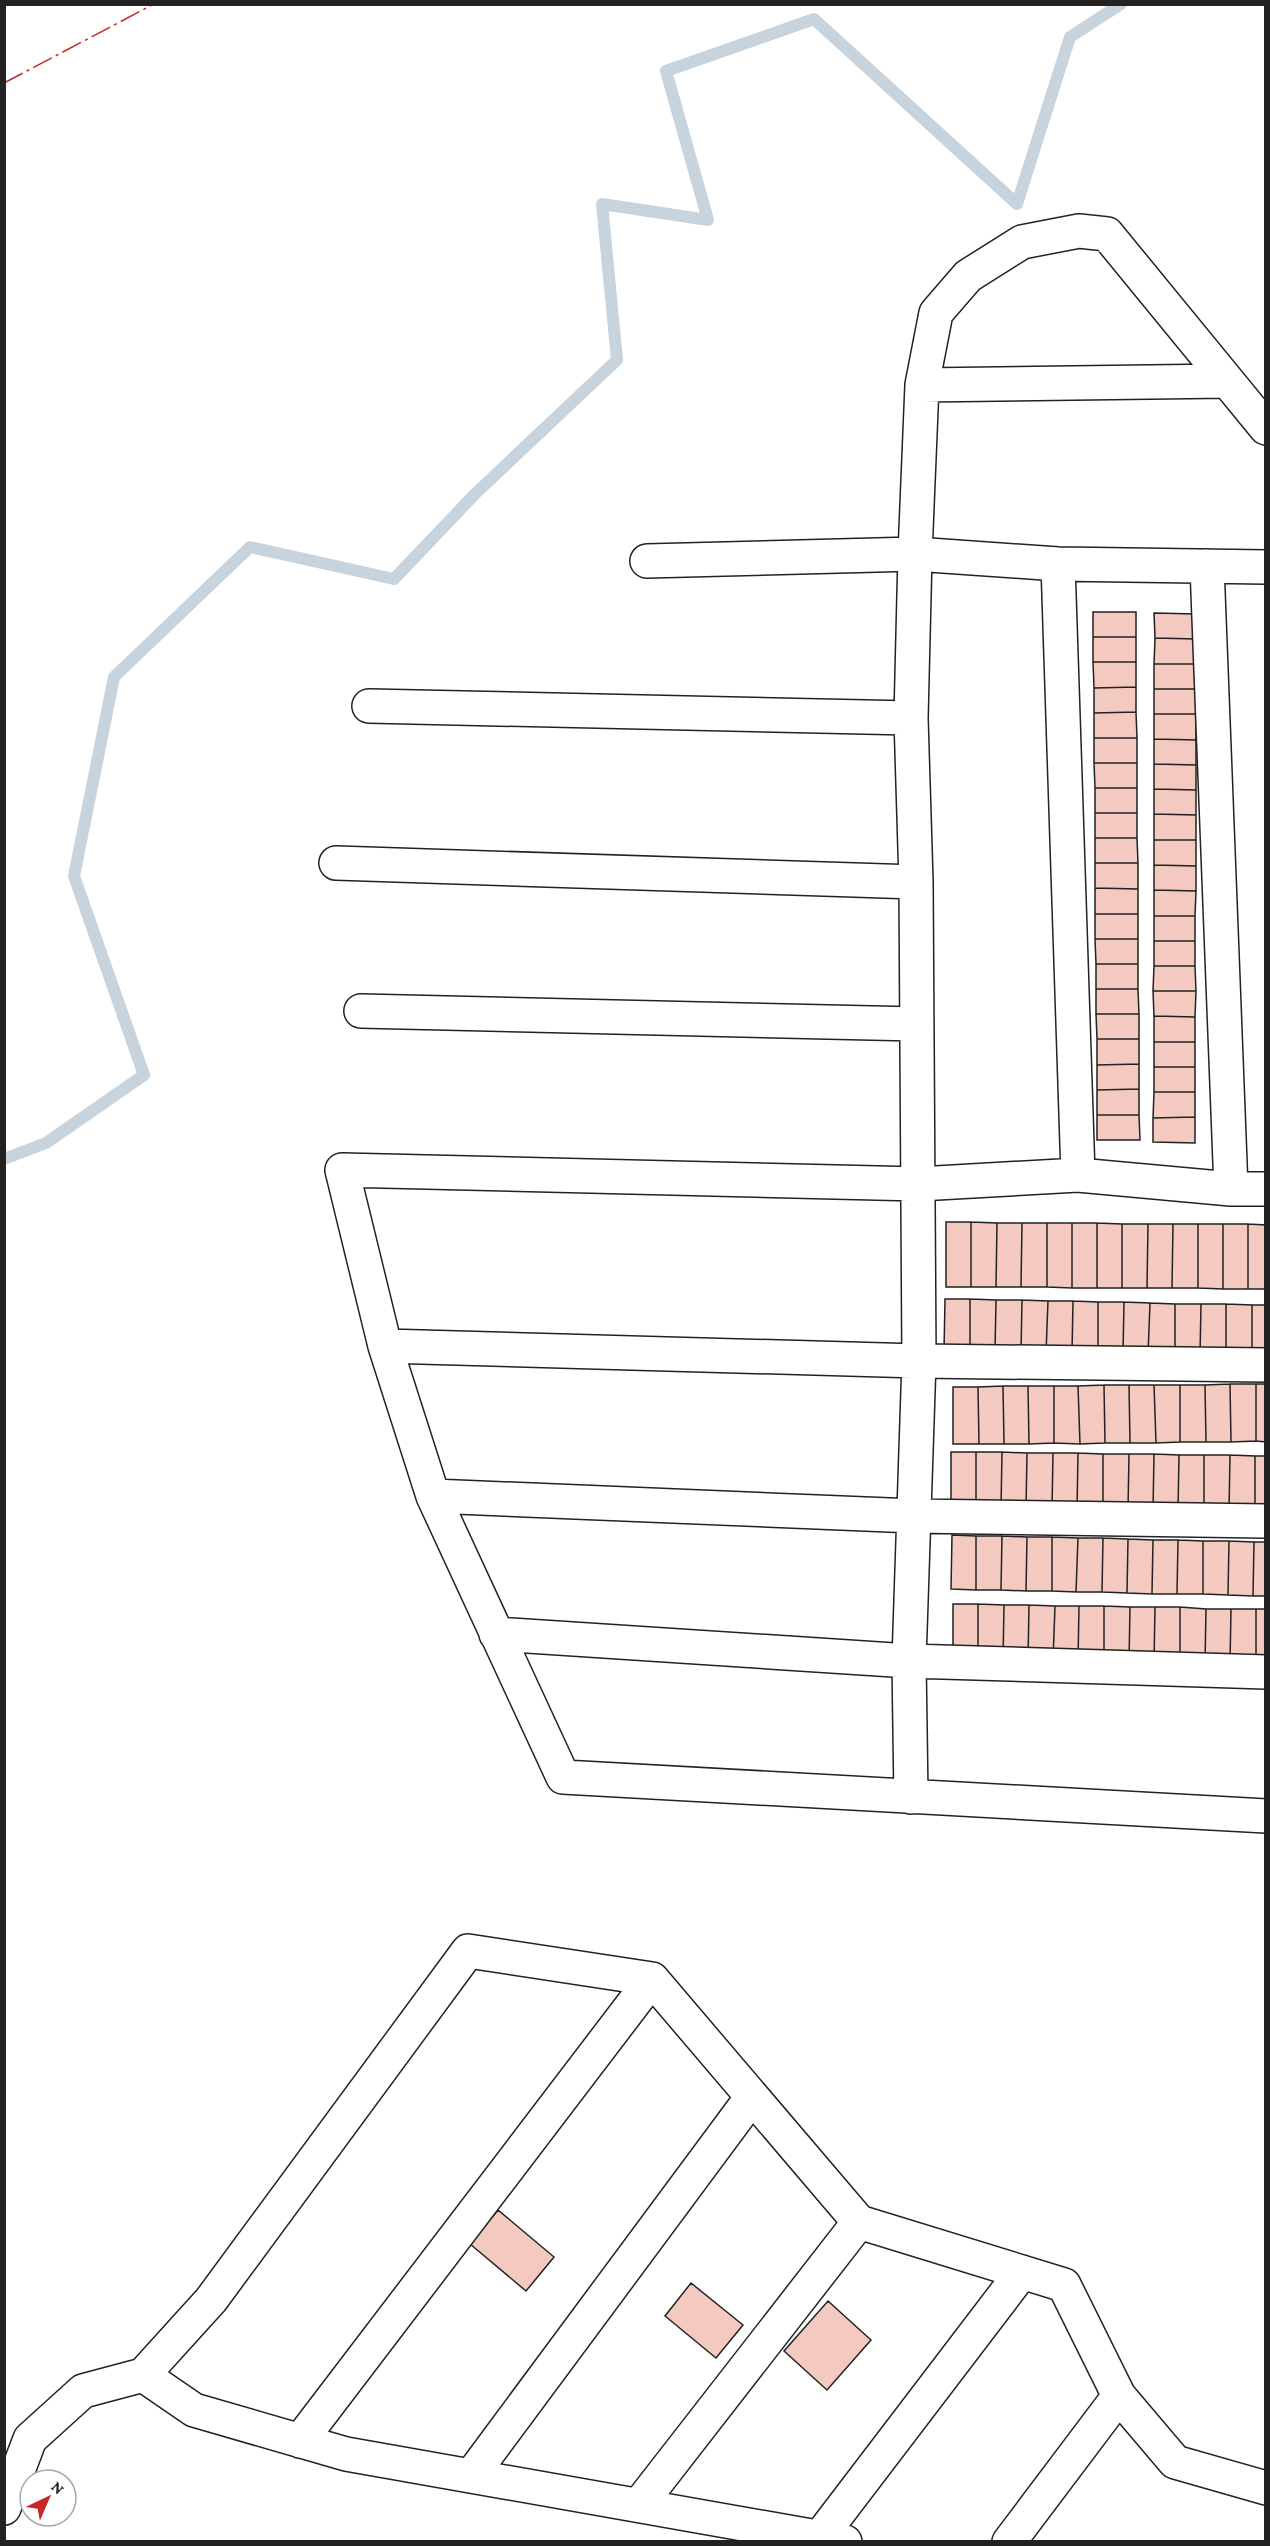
<svg xmlns="http://www.w3.org/2000/svg" width="1270" height="2546" viewBox="0 0 1270 2546" font-family="'Crimson Pro',serif">
<rect width="100%" height="100%" fill="#fff"/>
<g fill="none" stroke-linecap="round" stroke-linejoin="round">
<!-- stream -->
<path stroke="#c7d3dd" stroke-width="12" d="M4,1159L46,1143L144,1075L74,876L114,677L250,547L394,579L475,494L617,360L602,204L708,220L666,71L814,19L1017,204L1070,37L1121,4"/>
</g>
<!-- building -->
<path fill="#f3c9c0" stroke="#222" stroke-width="1.5" d="M1093,612H1136V637H1093Z
M1154,613L1196,614V639L1155,638Z
M1093,637H1136V662H1093Z
M1155,638L1196,639V664H1154Z
M1093,662H1136V687L1094,688Z
M1154,664H1196V689H1154Z
M1136,687V712L1094,713V688Z
M1154,689H1196V714H1154Z
M1136,712L1137,738H1094V713Z
M1154,714H1196V740L1154,739Z
M1094,738H1137V763H1094Z
M1154,739L1196,740V765L1154,764Z
M1094,763H1137V788H1095Z
M1154,764L1196,765V790L1154,789Z
M1095,788H1137V813H1095Z
M1154,789L1196,790V815L1154,814Z
M1095,813H1137V838H1095Z
M1154,814L1196,815V840H1154Z
M1095,838H1137L1138,863H1095Z
M1154,840H1196V866L1154,865Z
M1095,863H1138V889L1095,888Z
M1154,865L1196,866V891L1154,890Z
M1095,888L1138,889V914H1095Z
M1154,890L1196,891L1195,916H1154Z
M1095,914H1138V939H1095Z
M1154,916H1195V941H1154Z
M1095,939H1138V964H1096Z
M1154,941H1195V966H1154Z
M1096,964H1138V989H1096Z
M1154,966H1195L1196,991H1153Z
M1096,989H1138L1139,1014H1096Z
M1153,991H1196L1195,1017L1154,1016Z
M1096,1014H1139V1039H1097Z
M1154,1016L1195,1017V1042H1154Z
M1097,1039H1139V1064L1097,1065Z
M1154,1042H1195V1067H1154Z
M1139,1064V1089L1097,1090V1065Z
M1154,1067H1195V1092H1154Z
M1139,1089V1115H1097V1090Z
M1154,1092H1195V1117L1153,1118Z
M1097,1115H1139L1140,1140H1097Z
M1195,1117V1143L1153,1142V1118Z
M946,1222H971V1287H946Z
M971,1222L997,1223L996,1287H971Z
M997,1223H1022L1021,1287H996Z
M1022,1223H1047V1287H1021Z
M1047,1223H1072V1288L1047,1287Z
M1072,1223H1097V1288H1072Z
M1097,1223L1122,1224V1288H1097Z
M1122,1224H1148L1147,1288H1122Z
M1148,1224H1173L1172,1288H1147Z
M1173,1224H1198V1288H1172Z
M1198,1224H1223V1289L1198,1288Z
M1223,1224H1248V1289H1223Z
M1248,1224L1266,1225V1289H1248Z
M945,1299H970V1351H944Z
M970,1299L996,1300L995,1351H970Z
M996,1300H1022L1021,1352L995,1351Z
M1022,1300L1048,1301L1046,1353L1021,1352Z
M1048,1301H1073L1072,1353H1046Z
M1073,1301L1098,1302V1354L1072,1353Z
M1098,1302H1124L1123,1354H1098Z
M1124,1302L1150,1303L1148,1355L1123,1354Z
M1150,1303L1175,1304V1355H1148Z
M1175,1304H1201L1200,1356L1175,1355Z
M1201,1304H1226V1356H1200Z
M1226,1304L1252,1305V1357L1226,1356Z
M1252,1305H1266V1357H1252Z
M1230,1384H1256V1441L1231,1442Z
M1230,1384L1231,1442H1206L1205,1385Z
M1256,1384H1266V1442L1256,1441Z
M1104,1385H1129L1130,1443H1105Z
M1104,1385L1105,1443L1080,1444L1078,1386Z
M1129,1385H1154L1156,1443H1130Z
M1154,1385H1180V1442L1156,1443Z
M1180,1385H1205L1206,1442H1180Z
M1003,1386H1028L1029,1444H1004Z
M1003,1386L1004,1444H979L978,1387Z
M1028,1386H1054V1443L1029,1444Z
M1054,1386H1078L1080,1444L1054,1443Z
M953,1387H978L979,1444H953Z
M951,1452H976V1508L951,1507Z
M976,1452H1002L1001,1508H976Z
M1002,1452L1027,1453L1026,1509L1001,1508Z
M1027,1453H1053L1052,1509H1026Z
M1053,1453H1078L1077,1510L1052,1509Z
M1078,1453L1103,1454V1509L1077,1510Z
M1103,1454H1129L1128,1510L1103,1509Z
M1129,1454H1154L1153,1511L1128,1510Z
M1154,1454L1179,1455L1178,1511H1153Z
M1179,1455H1204V1511H1178Z
M1204,1455H1230L1229,1512L1204,1511Z
M1230,1455L1255,1456V1512H1229Z
M1255,1456H1266V1512H1255Z
M952,1535L976,1536V1590L951,1589Z
M976,1536H1002L1001,1590H976Z
M1002,1536L1027,1537L1026,1591L1001,1590Z
M1027,1537H1052V1591H1026Z
M1052,1537L1078,1538L1076,1592L1052,1591Z
M1078,1538H1103L1102,1592H1076Z
M1103,1538L1128,1539L1127,1593L1102,1592Z
M1128,1539L1153,1540L1152,1594L1127,1593Z
M1153,1540H1178L1177,1594H1152Z
M1178,1540L1203,1541V1594H1177Z
M1203,1541H1229L1228,1595L1203,1594Z
M1229,1541L1254,1542L1253,1596L1228,1595Z
M1254,1542H1266V1596H1253Z
M953,1604H978V1660H953Z
M978,1604L1004,1605L1003,1660H978Z
M1004,1605H1029L1028,1661L1003,1660Z
M1029,1605L1055,1606L1053,1661H1028Z
M1055,1606H1079L1078,1661H1053Z
M1079,1606H1104V1662L1078,1661Z
M1104,1606L1130,1607L1129,1662H1104Z
M1130,1607H1155L1154,1663L1129,1662Z
M1155,1607H1180V1664L1154,1663Z
M1180,1607L1206,1609L1205,1664H1180Z
M1206,1609H1231L1230,1664H1205Z
M1231,1609H1256V1665L1230,1664Z
M1256,1609H1266V1665H1256Z
M498,2210L554,2257L526,2291L470,2244Z
M691,2283L743,2325L716,2358L665,2316Z
M828,2301L871,2340L827,2390L784,2351Z"/>
<g fill="none" stroke-linecap="round" stroke-linejoin="round">
<defs>
<path id="minor" d="M922,385L1227,381
M647,561L915,554L1058,564L1266,567
M1058,564L1078,1175
M1207,566L1231,1189
M369,706L911,718
M336,863L916,882
M361,1011L916,1024
M1266,1189H1231L1078,1175L919,1184L342,1170L385,1346L433,1496L563,1777L1266,1816
M385,1346L919,1361L1266,1365
M433,1496L914,1516L1266,1521
M496,1634L909,1661L1266,1672
M911,1797L909,1661L919,1361L916,882L911,718L915,554L922,385L936,313L968,276L1022,242L1079,231L1107,234L1266,428
M143,2375L194,2410L346,2454L845,2542
M300,2441L652,1979
M471,2476L752,2097
M639,2505L859,2222
M4,2508L30,2439L83,2391L143,2375L211,2300L468,1951L652,1979L859,2222L1064,2285L1119,2396L1175,2462L1266,2488
M820,2537L1022,2272
M1009,2542L1119,2396"/>
</defs>
<!-- minor casing -->
<use href="#minor" stroke="#222" stroke-width="36"/>
<!-- minor -->
<use href="#minor" stroke="#fff" stroke-width="33"/>
<!-- power -->
<path stroke="#c62828" stroke-width="1.5" stroke-dasharray="21 4.5 3 4.5" stroke-linecap="butt" d="M4,83L154,4"/>
</g>
<!-- border -->
<rect width="1270" height="2546" fill="none" stroke="#222222" stroke-width="12"/>
<!-- north arrow -->
<g transform="translate(48 2498) rotate(44)"><circle r="28" fill="#ffffff" stroke="#a7a7a7" stroke-width="1.5"/>
<path d="M0-4.5L10 22L0 15L-10 22Z" fill="#c62828"/>
<text y="-9" font-size="16" font-weight="bold" text-anchor="middle" fill="#222222">N</text>
</g>
</svg>
